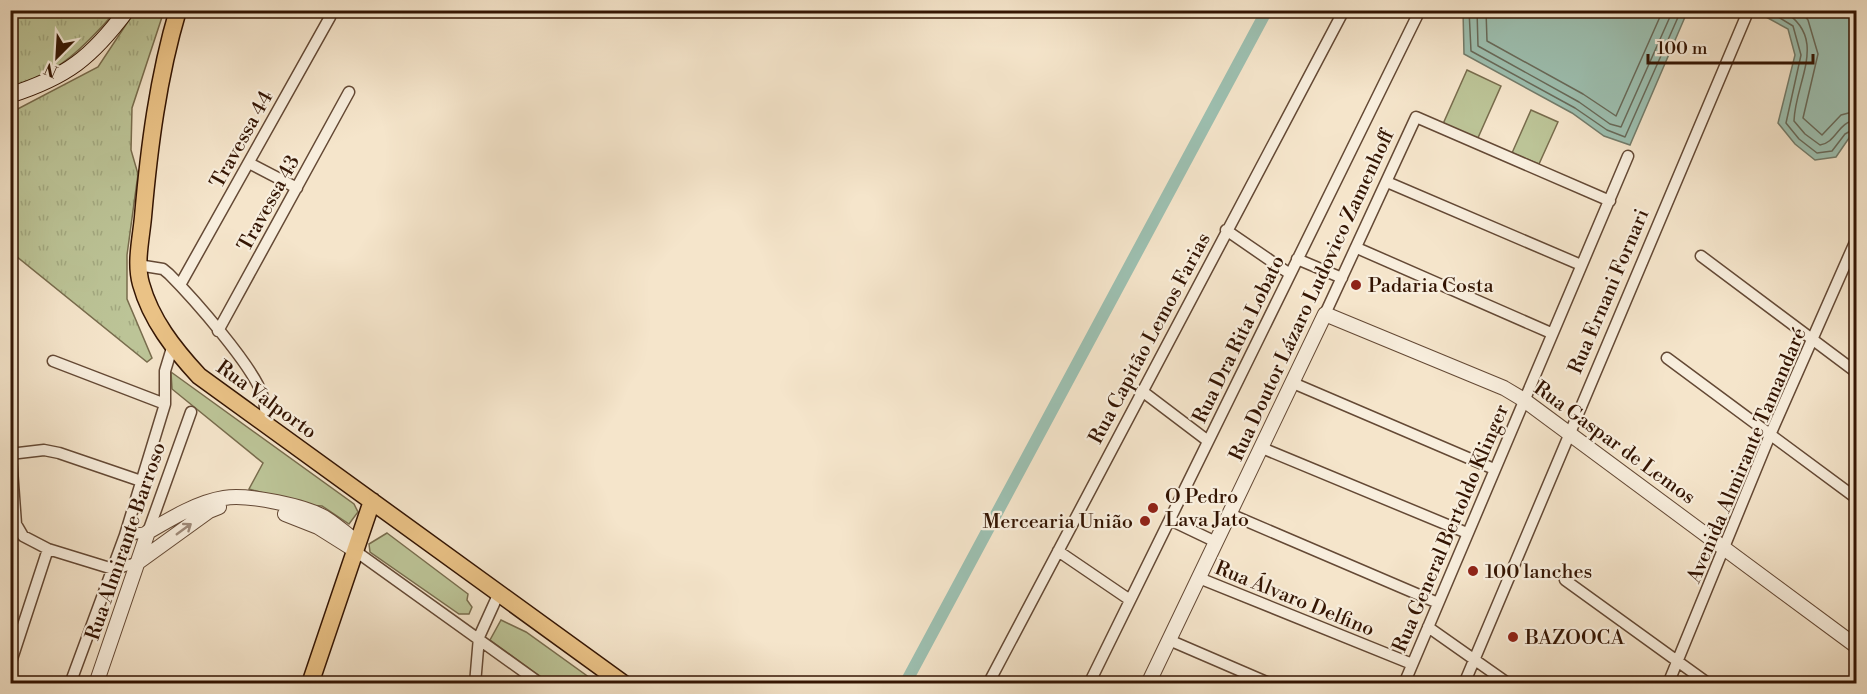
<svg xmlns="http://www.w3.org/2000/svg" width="1867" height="694" viewBox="0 0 1867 694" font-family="'Libre Bodoni',serif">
<defs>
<pattern id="grass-tufts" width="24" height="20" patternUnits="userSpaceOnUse" patternTransform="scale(1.5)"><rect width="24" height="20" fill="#bcc497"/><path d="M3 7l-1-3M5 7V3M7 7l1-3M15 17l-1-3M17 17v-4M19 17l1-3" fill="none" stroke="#a2a880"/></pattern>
</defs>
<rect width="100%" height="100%" fill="#f5e5cb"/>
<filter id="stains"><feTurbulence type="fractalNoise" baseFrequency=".00333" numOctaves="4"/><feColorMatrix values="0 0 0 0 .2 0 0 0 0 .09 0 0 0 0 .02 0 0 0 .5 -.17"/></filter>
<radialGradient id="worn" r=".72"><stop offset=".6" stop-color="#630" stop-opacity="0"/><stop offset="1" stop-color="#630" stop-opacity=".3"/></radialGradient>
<!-- grass -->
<path fill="url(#grass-tufts)" stroke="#786c4d" stroke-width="1.5" d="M11,11H116C87,44 56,77 11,87Z
M135,11H164L132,108L131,150L138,174L127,255V299L152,358L147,362L11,252L10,113L98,67Z"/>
<!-- green -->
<path fill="#bcc497" stroke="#786c4d" stroke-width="1.5" d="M1467,70L1501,86L1477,140L1443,124Z
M1531,110L1558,122L1539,164L1512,153Z
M171,372L354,504L358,512L349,524L322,506L306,505L249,489L263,463L172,389Z
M387,533L468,594L467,600L472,607L469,614H459L370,552L369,544Z
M501,620L526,632L597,683H549L490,640Z"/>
<!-- water -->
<path fill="#9dc0b1" stroke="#737c6b" stroke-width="1.5" d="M1463,11V10L1698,11L1685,17L1630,145L1604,136L1572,113L1464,54Z
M1755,11H1856V132L1849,138L1836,157L1815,160L1795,144L1778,123L1795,55L1788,29Z"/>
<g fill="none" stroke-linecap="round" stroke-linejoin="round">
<!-- shore -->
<path stroke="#686a5a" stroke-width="1.5" d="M1469,10L1471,51L1575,108L1607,130L1625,137L1679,15L1684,10
M1477,10L1478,46L1579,102L1610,124L1621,127L1673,10
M1486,10L1487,41L1583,94L1616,116L1663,10
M1767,10L1793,26L1801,55L1786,123L1799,139L1817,153L1832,151L1845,134L1856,128
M1782,10C1830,38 1795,81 1794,121L1805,134L1820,145C1836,143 1838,122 1856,120
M1800,10L1808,20L1818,54L1803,118L1822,135L1841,115L1856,111"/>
<!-- canal -->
<path stroke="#9dc0b1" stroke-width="12" d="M905,684L1267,10"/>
<defs>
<path id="minor" d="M249,163L297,188
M1387,182L1581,265
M1226,230L1290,274
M1357,248L1551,333
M1701,256L1856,372
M1297,259L1342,278
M138,265L163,269L169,274C192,297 255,368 263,397C266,405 265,416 266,425
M180,285L330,17L331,10
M1325,314L1416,117L1610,201
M218,331L349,92
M1667,358L1856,498
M53,361L165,404
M1293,383L1494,469
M1142,391L1208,441
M10,442L16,524L23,536L48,549L113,569L137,563
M1262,448L1467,533
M10,454L44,450L59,453L141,481
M1230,514L1438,603
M1170,520L1216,542
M125,535L148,532L191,412
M354,550L541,684
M1058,551L1130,600
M1199,578L1412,664
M1565,580L1709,684
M1428,627L1509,684
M1169,640L1271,684
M10,665L48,549
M70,684L125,535L165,404V371L172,348
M475,684L479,637L498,595
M988,684L1344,10
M1089,684L1420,10
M1404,684L1628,156
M1464,684L1747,14
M1668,684L1770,435L1856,240"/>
<path id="tertiary" d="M285,514L318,527L353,549
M137,563L209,511L219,507
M96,684L148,532C170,519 198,502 224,498C248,494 307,506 327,519C338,526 347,535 357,542
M1148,684L1325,314L1504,388L1524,400L1856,646"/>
<path id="secondary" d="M10,95C67,77 92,57 127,10"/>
<path id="primary" d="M178,10C158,77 149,148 143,217C141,239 135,263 141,284C151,320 174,349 199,376L624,684
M310,684L372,501"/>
</defs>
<!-- minor casing -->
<use href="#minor" stroke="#644935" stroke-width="13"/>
<!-- tertiary casing -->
<use href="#tertiary" stroke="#644935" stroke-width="16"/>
<!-- secondary casing -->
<use href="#secondary" stroke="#341503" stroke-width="17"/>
<!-- primary casing -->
<use href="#primary" stroke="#341503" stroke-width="19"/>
<!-- minor -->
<use href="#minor" stroke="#f8eedd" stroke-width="10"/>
<!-- tertiary -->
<use href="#tertiary" stroke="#f8eedd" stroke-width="14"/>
<!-- secondary -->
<use href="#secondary" stroke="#f8eedd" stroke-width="15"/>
<!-- primary -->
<use href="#primary" stroke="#eac286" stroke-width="16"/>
</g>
<!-- one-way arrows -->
<defs><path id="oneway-shaft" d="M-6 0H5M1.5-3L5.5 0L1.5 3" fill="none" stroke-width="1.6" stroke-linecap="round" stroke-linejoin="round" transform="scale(1.5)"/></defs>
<use stroke="#a08c7b" href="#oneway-shaft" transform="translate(184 529) rotate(-36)"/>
<!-- markers -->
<g fill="#8f2418" stroke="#f8eedd" stroke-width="2">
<circle cx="1356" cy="285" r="6"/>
<circle cx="1153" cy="508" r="6"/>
<circle cx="1145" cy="521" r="6"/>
<circle cx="1473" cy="571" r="6"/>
<circle cx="1513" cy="637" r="6"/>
</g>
<g text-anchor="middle" stroke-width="4.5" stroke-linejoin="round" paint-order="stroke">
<!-- street labels -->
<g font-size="20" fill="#341503" stroke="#f8eedd">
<text transform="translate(241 139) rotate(-61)" y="7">Travessa 44</text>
<text transform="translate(268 203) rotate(-61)" y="7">Travessa 43</text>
<text transform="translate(1608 291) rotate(-67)" y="7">Rua Ernani Fornari</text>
<text transform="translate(1311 295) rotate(-65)" y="7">Rua Doutor Lázaro Ludovico Zamenhoff</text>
<text transform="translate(1149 338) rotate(-62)" y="7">Rua Capitão Lemos Farias</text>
<text transform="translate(1238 339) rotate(-64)" y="7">Rua Dra Rita Lobato</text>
<text transform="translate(267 399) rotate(36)" y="7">Rua Valporto</text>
<text transform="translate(1615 442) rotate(36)" y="7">Rua Gaspar de Lemos</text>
<text transform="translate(1746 455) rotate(-67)" y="7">Avenida Almirante Tamandaré</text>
<text transform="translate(1450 528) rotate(-67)" y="7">Rua General Bertoldo Klinger</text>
<text transform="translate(125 541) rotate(-71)" y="7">Rua Almirante Barroso</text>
<text transform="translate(1295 598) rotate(22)" y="7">Rua Álvaro Delfino</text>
</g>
<!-- poi labels -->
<g font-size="20" fill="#341503" stroke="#f8eedd" text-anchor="start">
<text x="1368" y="292">Padaria Costa</text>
<text x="1165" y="503">O Pedro<tspan x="1165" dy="23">Lava Jato</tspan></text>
<text x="1133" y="528" text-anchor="end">Mercearia União</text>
<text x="1485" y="578">100 lanches</text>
<text x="1525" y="644">BAZOOCA</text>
</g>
</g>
<!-- margin -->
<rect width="1867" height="694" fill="none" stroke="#f5e5cb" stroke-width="36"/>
<rect x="12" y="12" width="1843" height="670" fill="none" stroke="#341503" stroke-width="3"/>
<rect x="18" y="18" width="1831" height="658" fill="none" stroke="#341503" stroke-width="1.5"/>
<!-- north arrow -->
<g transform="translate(57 57) rotate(204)" stroke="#f8eedd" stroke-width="4.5" paint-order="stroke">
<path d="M0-4.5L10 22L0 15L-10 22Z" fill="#341503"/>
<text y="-9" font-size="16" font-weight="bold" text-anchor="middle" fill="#341503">N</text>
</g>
<!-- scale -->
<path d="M1648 54v9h165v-9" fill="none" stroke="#341503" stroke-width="3"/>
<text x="1657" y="54" font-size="18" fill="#341503" stroke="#f8eedd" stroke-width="4.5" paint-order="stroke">100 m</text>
<rect width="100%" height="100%" filter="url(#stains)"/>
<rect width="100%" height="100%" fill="url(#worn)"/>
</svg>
